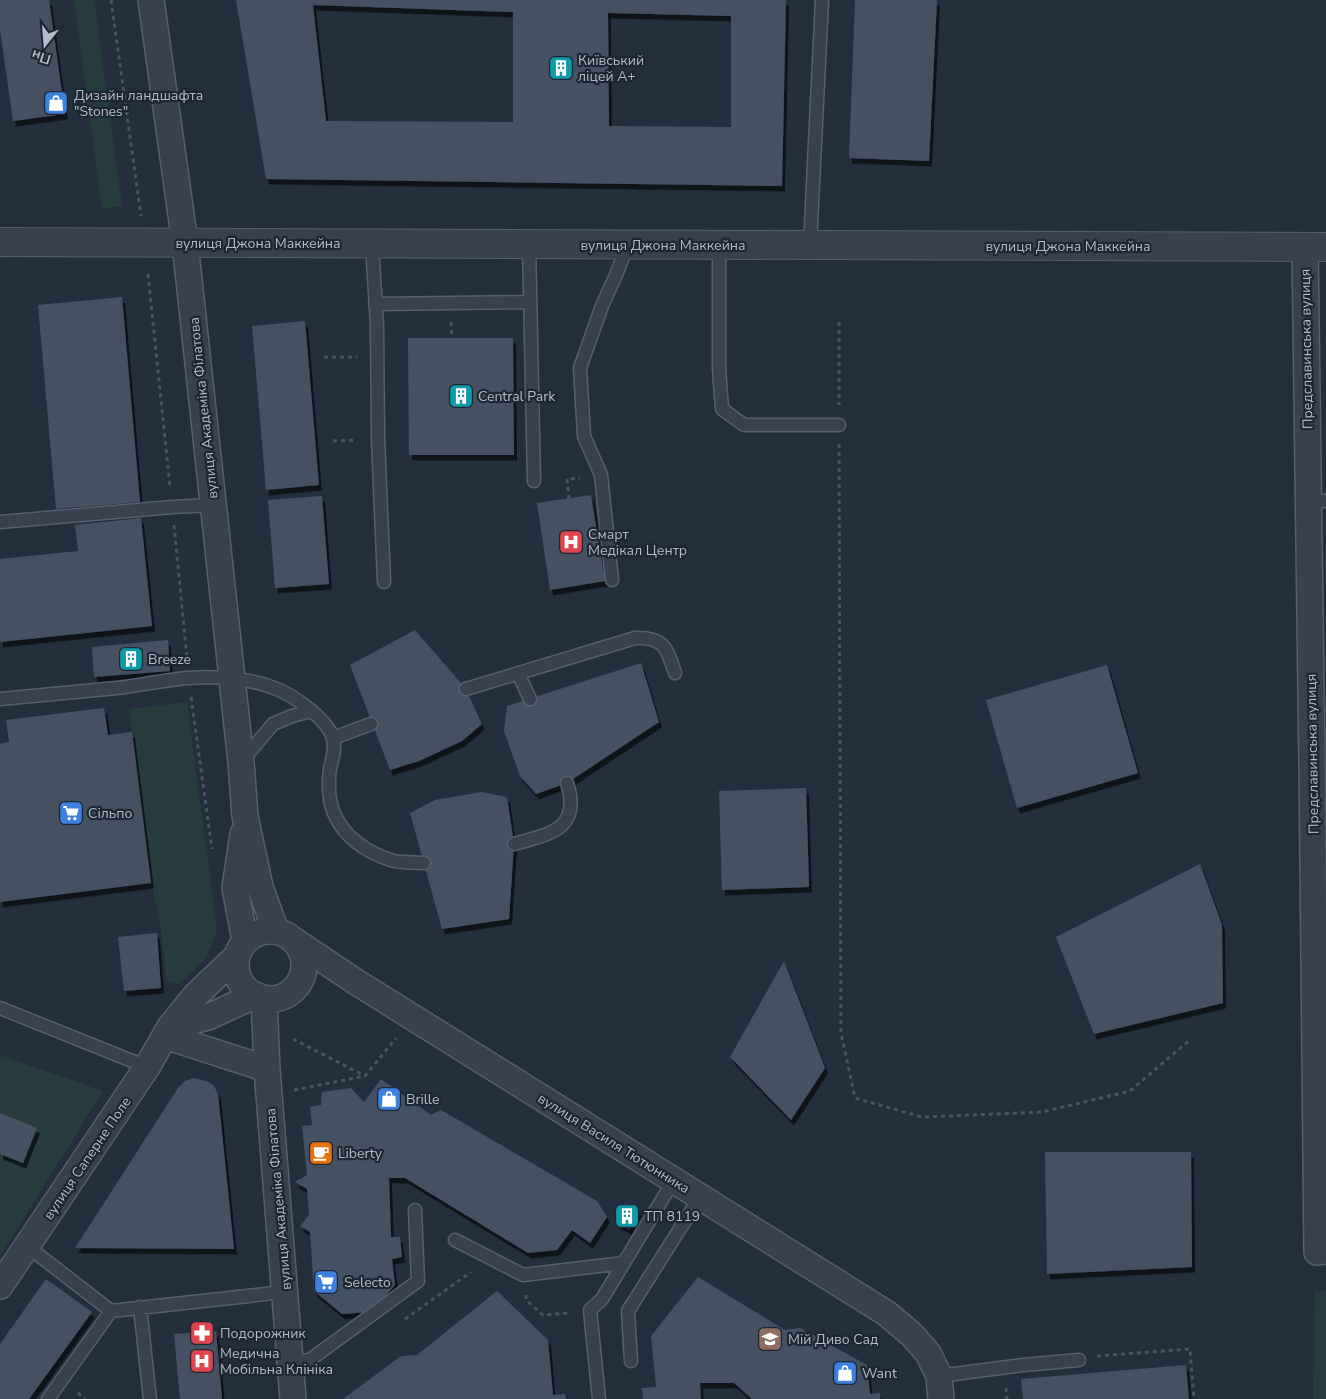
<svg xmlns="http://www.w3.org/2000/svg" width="1326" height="1399" viewBox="0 0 1326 1399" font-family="'Nunito Sans',sans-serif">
<defs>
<filter id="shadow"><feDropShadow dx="3" dy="5.5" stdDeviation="0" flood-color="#0009"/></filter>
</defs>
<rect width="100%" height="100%" fill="#242f3e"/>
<!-- green -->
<path fill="#263c3f" d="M74,0H94L122,206L102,209Z
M187,702L217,931L205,960L179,984L167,981L160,921L151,883L129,709Z
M0,1055L103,1091L0,1256Z
M1315,1291H1326V1399H1313Z"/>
<!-- building -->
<path fill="#455162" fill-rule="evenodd" filter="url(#shadow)" d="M0,0H49L65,114L13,121L0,29Z
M236,0H786L782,186L266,179ZM313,5L513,12V122L326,121ZM608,13L731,16V127L609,126Z
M855,0H937L929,161L849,158Z
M122,297L140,502L56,509L38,305Z
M305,321L319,485L266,490L252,326Z
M408,338H513L514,455H409Z
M591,495L605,581L550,590L537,503Z
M322,496L329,584L275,588L268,500Z
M141,518L152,626L0,642V559L78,551L75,525Z
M415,630L466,689L482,724L462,741L419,761L390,770L350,665Z
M168,640L170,671L94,677L92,647Z
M641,663L659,722L567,783L536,794L520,776L504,731L507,706Z
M1107,665L1138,773L1017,808L986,700Z
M104,708L108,735L132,732L151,883L0,902V744L9,742L6,720Z
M806,788L809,887L722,890L719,791Z
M482,792L507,797L514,844L509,919L442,929L410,813L435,800Z
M1200,864L1222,925L1223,1003L1094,1034L1056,937Z
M157,933L161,988L124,991L118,937Z
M784,961L825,1068L791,1120L730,1057Z
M194,1078L209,1082L214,1086L218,1094L234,1249L75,1248L178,1088L185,1081Z
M381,1079L431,1115L441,1110L597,1201L607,1217L590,1243L572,1230L557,1250L528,1253L405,1178H389L391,1237H400L402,1257L392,1259L395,1285L371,1312L342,1314L314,1291L310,1232L300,1226L309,1215L307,1189L295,1182L307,1175L302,1126L312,1125L310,1107L321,1105L322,1092L351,1088L364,1102Z
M0,1113L37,1128L23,1163L0,1154Z
M1045,1152H1191L1192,1267L1047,1274Z
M624,1203L639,1210L629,1229L615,1222Z
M698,1277L785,1330L800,1328L867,1365L870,1394L880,1393V1399H752L734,1383H700L701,1399H643L642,1388L656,1387L651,1336Z
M46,1279L92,1312L29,1399H0V1344Z
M497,1291L548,1340L553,1395L565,1394L566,1399H343L401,1356L417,1355Z
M216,1331L222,1399H180L174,1334Z
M1186,1365L1189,1399H1023L1021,1379Z"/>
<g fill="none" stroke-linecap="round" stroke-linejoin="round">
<defs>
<path id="service" d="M372,244L377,325L378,439L384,582
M529,244L534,481
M719,245V369L722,409L744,425H839
M810,245L822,0
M375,304L529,302
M1309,500L1326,501
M0,522L172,507L213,505
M612,580L601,475L584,436L580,368L602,306L616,275L628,244
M518,673L530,699
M466,689L635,638C664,637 667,648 675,673
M0,699C39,695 78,692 117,688C141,685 165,680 188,678C215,676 249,678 274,688C292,694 329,720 333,739C336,749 332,759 330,769C329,774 329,781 329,787C329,826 359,851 394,861C403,863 415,862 424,863
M333,738L371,724
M241,762L273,724L292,716L311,711
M514,844C549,834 582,830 567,783
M0,1008L147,1067
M455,1240L523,1275L624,1263
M27,1246L111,1311L48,1399
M140,1307L150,1399
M111,1311L266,1294L285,1290
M631,1361L628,1311L700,1197
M290,1364L311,1359L418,1281L415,1210
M939,1376L1023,1365L1079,1360
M599,1399L590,1310L602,1299L674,1180"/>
<path id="minor" d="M151,0L185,243L241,762L245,816L260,887L276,931
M1305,247L1312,764L1317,1252L1326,1251
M243,834L235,888L245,941
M236 965a34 34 0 1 1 68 0a34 34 0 1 1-68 0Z
M295,941L353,980L886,1313L911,1334L928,1353L939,1376L941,1399
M264,998L267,1069L293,1399
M170,1027L208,1017L256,995
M165,1036L267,1069
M0,1286L147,1067L170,1027L195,996L237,956"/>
<path id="tertiary" d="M0,242L1326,247"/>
</defs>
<!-- service casing -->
<use href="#service" stroke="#565f6c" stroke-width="15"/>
<!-- minor casing -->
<use href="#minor" stroke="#565f6c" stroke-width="28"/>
<!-- tertiary casing -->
<use href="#tertiary" stroke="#565f6c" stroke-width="30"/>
<!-- path -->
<path stroke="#44595c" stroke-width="3" stroke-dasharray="4 4" stroke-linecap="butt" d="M111,0L141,216
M148,274L170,487
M451,322L452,338
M839,322V405
M324,357H357
M333,441L357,440
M839,444L841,1033L855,1098L922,1117L1042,1112L1130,1091L1191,1039
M569,499L567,479L580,478
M174,525L187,659
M191,697L212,849
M293,1039L365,1076
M294,1090L365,1076L396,1038
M526,1295V1300L543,1315L570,1313
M405,1319L471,1272
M1097,1356L1190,1349L1194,1399
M1006,1388L1007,1399
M78,1393L85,1399"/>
<!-- service -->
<use href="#service" stroke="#38414e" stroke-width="12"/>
<!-- minor -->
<use href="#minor" stroke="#38414e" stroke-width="25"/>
<!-- tertiary -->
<use href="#tertiary" stroke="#38414e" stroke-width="28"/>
</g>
<!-- icons -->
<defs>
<symbol id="building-square" viewBox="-11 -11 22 22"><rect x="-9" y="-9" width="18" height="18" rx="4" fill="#0f9aa8" stroke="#1d2633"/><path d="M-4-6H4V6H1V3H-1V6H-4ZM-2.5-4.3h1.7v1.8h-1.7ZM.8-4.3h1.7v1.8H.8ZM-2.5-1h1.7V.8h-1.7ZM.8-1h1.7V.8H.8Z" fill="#fff"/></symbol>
<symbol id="shop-square" viewBox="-11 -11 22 22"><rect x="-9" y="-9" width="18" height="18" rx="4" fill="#3f7fe0" stroke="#1d2633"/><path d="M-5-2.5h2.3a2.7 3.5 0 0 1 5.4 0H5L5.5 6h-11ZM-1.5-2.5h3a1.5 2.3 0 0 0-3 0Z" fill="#fff"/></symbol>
<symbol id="hospital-square" viewBox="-11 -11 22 22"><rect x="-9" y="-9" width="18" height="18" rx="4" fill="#e0444e" stroke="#1d2633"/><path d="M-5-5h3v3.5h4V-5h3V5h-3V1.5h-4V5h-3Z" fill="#fff"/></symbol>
<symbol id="supermarket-square" viewBox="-11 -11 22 22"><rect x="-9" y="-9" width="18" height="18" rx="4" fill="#3f7fe0" stroke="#1d2633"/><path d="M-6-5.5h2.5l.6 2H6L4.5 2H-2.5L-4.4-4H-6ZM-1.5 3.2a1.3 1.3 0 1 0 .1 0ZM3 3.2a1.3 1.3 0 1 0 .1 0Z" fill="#fff"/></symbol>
<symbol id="cafe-square" viewBox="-11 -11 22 22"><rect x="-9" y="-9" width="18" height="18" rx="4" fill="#e8710a" stroke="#1d2633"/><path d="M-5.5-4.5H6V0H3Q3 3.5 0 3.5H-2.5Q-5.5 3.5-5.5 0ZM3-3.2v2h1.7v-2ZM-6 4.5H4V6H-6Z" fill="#fff"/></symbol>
<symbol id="pharmacy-square" viewBox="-11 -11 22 22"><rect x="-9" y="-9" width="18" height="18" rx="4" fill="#e0444e" stroke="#1d2633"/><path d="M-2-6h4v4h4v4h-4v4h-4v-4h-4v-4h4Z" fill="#fff"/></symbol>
<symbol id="school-square" viewBox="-11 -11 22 22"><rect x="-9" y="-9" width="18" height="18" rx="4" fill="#8d6e63" stroke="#1d2633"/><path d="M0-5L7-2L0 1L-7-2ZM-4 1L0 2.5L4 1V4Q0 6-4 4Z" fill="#fff"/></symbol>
</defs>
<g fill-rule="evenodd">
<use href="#building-square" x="547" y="54" width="28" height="28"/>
<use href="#shop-square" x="42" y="89" width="28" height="28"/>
<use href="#building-square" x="447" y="382" width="28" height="28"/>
<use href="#hospital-square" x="557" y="528" width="28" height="28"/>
<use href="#building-square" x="117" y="645" width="28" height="28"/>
<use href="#supermarket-square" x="57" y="799" width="28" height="28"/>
<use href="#shop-square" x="375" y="1085" width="28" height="28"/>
<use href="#cafe-square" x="307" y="1139" width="28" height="28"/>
<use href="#building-square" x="613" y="1202" width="28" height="28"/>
<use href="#supermarket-square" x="312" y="1268" width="28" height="28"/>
<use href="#pharmacy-square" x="188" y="1319" width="28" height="28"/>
<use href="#school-square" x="756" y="1325" width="28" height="28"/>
<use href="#hospital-square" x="188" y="1347" width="28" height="28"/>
<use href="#shop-square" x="831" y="1359" width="28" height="28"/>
</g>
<g text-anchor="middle" stroke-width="4.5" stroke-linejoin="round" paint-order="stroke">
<!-- poi labels -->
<g font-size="14" fill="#b4bcc9" stroke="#1d2633" text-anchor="start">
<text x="578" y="65">Київський<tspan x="578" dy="16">ліцей А+</tspan></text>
<text x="74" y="100">Дизайн ландшафта<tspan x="74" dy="16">"Stones"</tspan></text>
<text x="478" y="401">Central Park</text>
<text x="588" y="539">Смарт<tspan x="588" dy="16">Медікал Центр</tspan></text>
<text x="148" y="664">Breeze</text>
<text x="88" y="818">Сільпо</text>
<text x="406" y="1104">Brille</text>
<text x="338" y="1158">Liberty</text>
<text x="644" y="1221">ТП 8119</text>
<text x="344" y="1287">Selecto</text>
<text x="220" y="1338">Подорожник</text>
<text x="788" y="1344">Мiй Диво Сад</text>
<text x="220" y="1358">Медична<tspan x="220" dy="16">Мобільна Клініка</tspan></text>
<text x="862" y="1378">Want</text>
</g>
<!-- street labels -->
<g font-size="14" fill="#b4bcc9" stroke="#1d2633">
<text x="258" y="248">вулиця Джона Маккейна</text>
<text x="663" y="250">вулиця Джона Маккейна</text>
<text x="1068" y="251">вулиця Джона Маккейна</text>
<text transform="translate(1306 349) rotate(-91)" y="5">Предславинська вулиця</text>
<text transform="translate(203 408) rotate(-96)" y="5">вулиця Академіка Філатова</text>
<text transform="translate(1312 754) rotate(-91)" y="5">Предславинська вулиця</text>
<text transform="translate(614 1143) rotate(32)" y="5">вулиця Василя Тютюнника</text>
<text transform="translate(87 1158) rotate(-56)" y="5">вулиця Саперне Поле</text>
<text transform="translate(278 1199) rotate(-95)" y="5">вулиця Академіка Філатова</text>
</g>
</g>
<!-- north arrow -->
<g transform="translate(45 45) rotate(197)" stroke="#1d2633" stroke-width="4" paint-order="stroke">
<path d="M0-4L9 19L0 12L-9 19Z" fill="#b4bcc9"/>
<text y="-8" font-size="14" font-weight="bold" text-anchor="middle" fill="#b4bcc9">Пн</text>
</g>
</svg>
